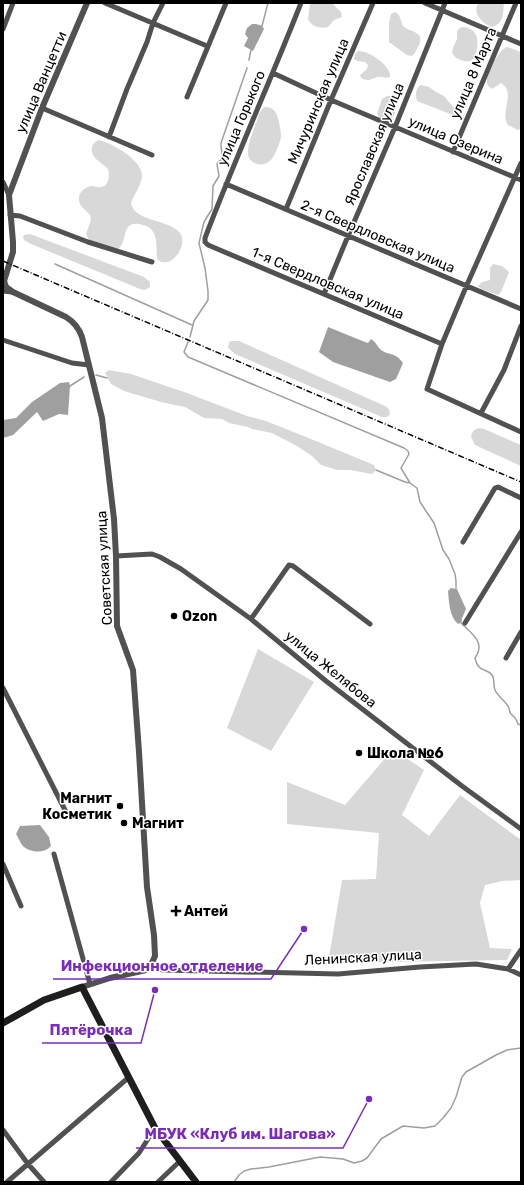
<svg xmlns="http://www.w3.org/2000/svg" width="524" height="1185" viewBox="0 0 524 1185" font-family="Rubik,sans-serif">
<rect width="100%" height="100%" fill="#fff"/>
<!-- green -->
<path fill="#d8d8d8" d="M310,3H332L341,12L342,17L334,20L328,27C320,29 312,27 308,19Z
M479,3H504C503,13 504,24 492,27C482,24 471,12 479,3Z
M395,12L399,15L403,26C411,33 425,31 419,45C417,49 415,53 412,56L407,55L389,42V23L391,14Z
M463,27C468,27 474,30 476,35C479,40 477,56 472,60C467,63 461,60 456,58L452,53L453,48L457,39V31L460,28Z
M507,47L521,52V129L518,130L508,125C499,112 517,93 501,83L492,89C489,87 487,85 487,82C486,74 499,49 507,47Z
M358,51C368,50 392,66 390,77C385,79 382,76 377,77C371,79 368,82 361,78L360,75L367,69L368,65L365,62L357,61L354,59L355,54Z
M421,85L429,87L436,92L444,96L453,107L463,112L462,115L458,117L417,101C415,95 416,87 421,85Z
M387,96H391L396,99C397,106 395,118 389,121L380,118L377,114L382,99Z
M265,107C273,107 276,111 278,118C279,123 281,130 281,136C281,141 274,158 270,161C263,168 247,164 248,152C248,141 256,125 259,114L262,109Z
M99,140C112,143 144,161 142,177C140,188 134,194 131,203C134,222 169,219 180,233C189,245 170,272 157,259C156,245 159,229 143,225C118,218 130,245 116,250L89,240L86,234L91,220L90,215C87,211 82,208 80,204C76,195 83,187 92,186C95,186 98,188 101,187C109,186 110,175 108,169C104,165 100,162 96,159C90,153 90,143 99,140Z
M30,234L144,277L150,282V287L145,290L140,289L31,244L24,240L23,237L24,235Z
M493,264L502,266L509,272L501,292L498,295L481,289L478,286L482,282L490,280V268Z
M232,341H239L385,406L389,409L390,414L387,417H382L235,354L228,348L229,342Z
M109,370L131,374L187,393L247,416L266,421L306,437L374,465L376,470L372,474L350,470H337L321,465L312,456L297,446L272,433L252,429L248,427L229,423L222,419L204,418L185,407L161,402L124,391L111,384L105,373Z
M479,428L484,429L521,445V466L475,445L471,437C472,432 474,429 479,428Z
M258,649L314,682L271,751L227,728Z
M393,749L424,770L402,815L429,836L460,795L521,840V880L502,881L485,885L480,903L490,948L512,949L507,960L328,963L342,880L376,879L379,833L287,824V782L345,805Z"/>
<!-- water -->
<path fill="#9f9f9f" d="M252,24H256L262,26L264,29L253,51L244,46L248,38L245,34L247,28Z
M328,327L365,342L368,343L371,339C376,342 377,346 380,349C387,356 395,351 403,363L396,379L390,382L333,362L319,352Z
M69,382L70,386L68,415L59,414L43,421L37,412L13,435L3,438V420L16,418L32,402L60,383Z
M451,588L457,589L466,609L460,623L458,624C449,616 449,601 448,591Z
M40,825L49,837L51,846C44,854 29,853 22,845C20,842 18,837 16,834L20,826Z"/>
<g fill="none" stroke-linecap="round" stroke-linejoin="round">
<!-- stream -->
<path stroke="#9f9f9f" stroke-width="1.5" d="M262,26L268,3
M249,60L251,50
M55,264L192,325
M190,337L194,321L208,300V291L205,268L199,243L204,222L212,209L213,186L219,176L217,164L223,157L221,147V143L247,68
M188,342L184,352L188,357L404,448L408,451L409,454L401,468L410,483L417,488L420,502L434,523L443,550L449,559L455,574L456,581V588
M96,375L107,378
M70,386L84,377
M376,470L405,482L410,483
M461,620V623C472,634 486,642 475,658C479,674 486,667 492,675C495,679 493,685 495,690C498,697 506,701 509,708C510,710 509,712 511,714C516,719 515,716 518,724L521,725
M234,1182L239,1175L244,1171L251,1169L269,1167L320,1157L343,1159L354,1163L362,1161L367,1158L381,1139L403,1126L424,1128L435,1126L443,1118L451,1108L456,1097L462,1077L466,1072L496,1055L507,1050L521,1048"/>
<!-- minor -->
<path stroke="#515151" stroke-width="5" d="M105,3L207,46
M301,3C270,82 235,159 205,238V242L208,245L442,344
M425,3L521,44
M3,29L13,3
M273,73L331,100L521,180
M187,97L226,3
M42,108L152,155
M109,137L127,89L147,42L153,23L163,3
M453,152L516,3
M521,163L466,287L442,344L427,389L521,432
M3,182L9,195
M226,184L521,309
M286,209L331,100L373,3
M10,215L20,216L88,242L152,262
M3,291L12,292
M324,294L348,236L395,127L445,3
M3,340L72,363L89,365
M481,413L504,370L521,326
M463,542L495,488L498,487L521,498
M116,556L152,554L160,557L181,569L251,619L326,681L462,786L521,829
M251,619L289,565L293,566L370,624
M465,623L521,532
M506,658L521,632
M3,688L67,814
M54,854L90,984
M3,864L21,906
M151,965L162,970L338,974L420,967L476,964L508,969L521,975
M508,969L521,950
M3,1130L28,1164L44,1182
M7,1182L128,1078
M111,1182L139,1153L155,1128
M158,1182L180,1161"/>
<!-- tertiary -->
<path stroke="#515151" stroke-width="6" d="M82,987L110,978L146,970L151,965L155,956L154,935L147,887L139,752L133,670L117,626L116,556L114,519L102,418L82,337C79,328 74,322 66,317L13,292L6,287L4,281L13,252V242L9,195L42,108L87,3"/>
<!-- secondary -->
<path stroke="#1e1e1e" stroke-width="7" d="M3,1023L44,1000L82,987L155,1128L196,1182"/>
<!-- rail -->
<path stroke="#000" stroke-width="1.5" stroke-dasharray="6 2 1 2" stroke-linecap="butt" d="M3,261L521,482"/>
</g>
<!-- markers -->
<g fill="#000" stroke="#fff" stroke-width="1.5">
<circle cx="174" cy="616" r="4"/>
<circle cx="359" cy="753" r="4"/>
<circle cx="120" cy="806" r="4"/>
<circle cx="124" cy="823" r="4"/>
<path d="M174 905h4v4h4v4h-4v4h-4v-4h-4v-4h4z"/>
</g>
<g text-anchor="middle" stroke-width="3" stroke-linejoin="round" paint-order="stroke">
<!-- street labels -->
<g font-size="14" fill="#000" stroke="#fff">
<text transform="translate(473 73) rotate(-67)" y="5">улица 8 Марта</text>
<text transform="translate(41 82) rotate(-67)" y="5">улица Ванцетти</text>
<text transform="translate(318 101) rotate(-67)" y="5">Мичуринская улица</text>
<text transform="translate(241 118) rotate(-67)" y="5">улица Горького</text>
<text transform="translate(456 140) rotate(23)" y="5">улица Озерина</text>
<text transform="translate(374 144) rotate(-67)" y="5">Ярославская улица</text>
<text transform="translate(378 236) rotate(23)" y="5">2-я Свердловская улица</text>
<text transform="translate(328 283) rotate(23)" y="5">1-я Свердловская улица</text>
<text transform="translate(104 568) rotate(-93)" y="5">Советская улица</text>
<text transform="translate(331 669) rotate(39)" y="5">улица Желябова</text>
<text transform="translate(363 957) rotate(-3)" y="5">Ленинская улица</text>
</g>
<!-- poi labels -->
<g font-size="14" font-weight="bold" fill="#000" stroke="#fff" text-anchor="start">
<text x="182" y="621">Ozon</text>
<text x="367" y="758">Школа №6</text>
<text x="112" y="803" text-anchor="end">Магнит<tspan x="112" dy="16">Косметик</tspan></text>
<text x="132" y="828">Магнит</text>
<text x="184" y="916">Антей</text>
</g>
</g>
<!-- callouts -->
<path fill="none" stroke="#7b2cbf" stroke-width="1.5" d="M304 929L271 979H53M155 990L141 1043H42M369 1099L343 1148H136"/>
<g fill="#7b2cbf" stroke="#fff" stroke-width="1.5">
<circle cx="304" cy="929" r="4"/>
<circle cx="155" cy="990" r="4"/>
<circle cx="369" cy="1099" r="4"/>
</g>
<g font-size="15" text-anchor="middle" font-weight="bold" fill="#7b2cbf" stroke="#fff" stroke-width="3" stroke-linejoin="round" paint-order="stroke">
<text x="162" y="971">Инфекционное отделение</text>
<text x="91" y="1035">Пятёрочка</text>
<text x="240" y="1139">МБУК «Клуб им. Шагова»</text>
</g>
<!-- border -->
<rect width="524" height="1185" fill="none" stroke="#000000" stroke-width="8"/>
</svg>
